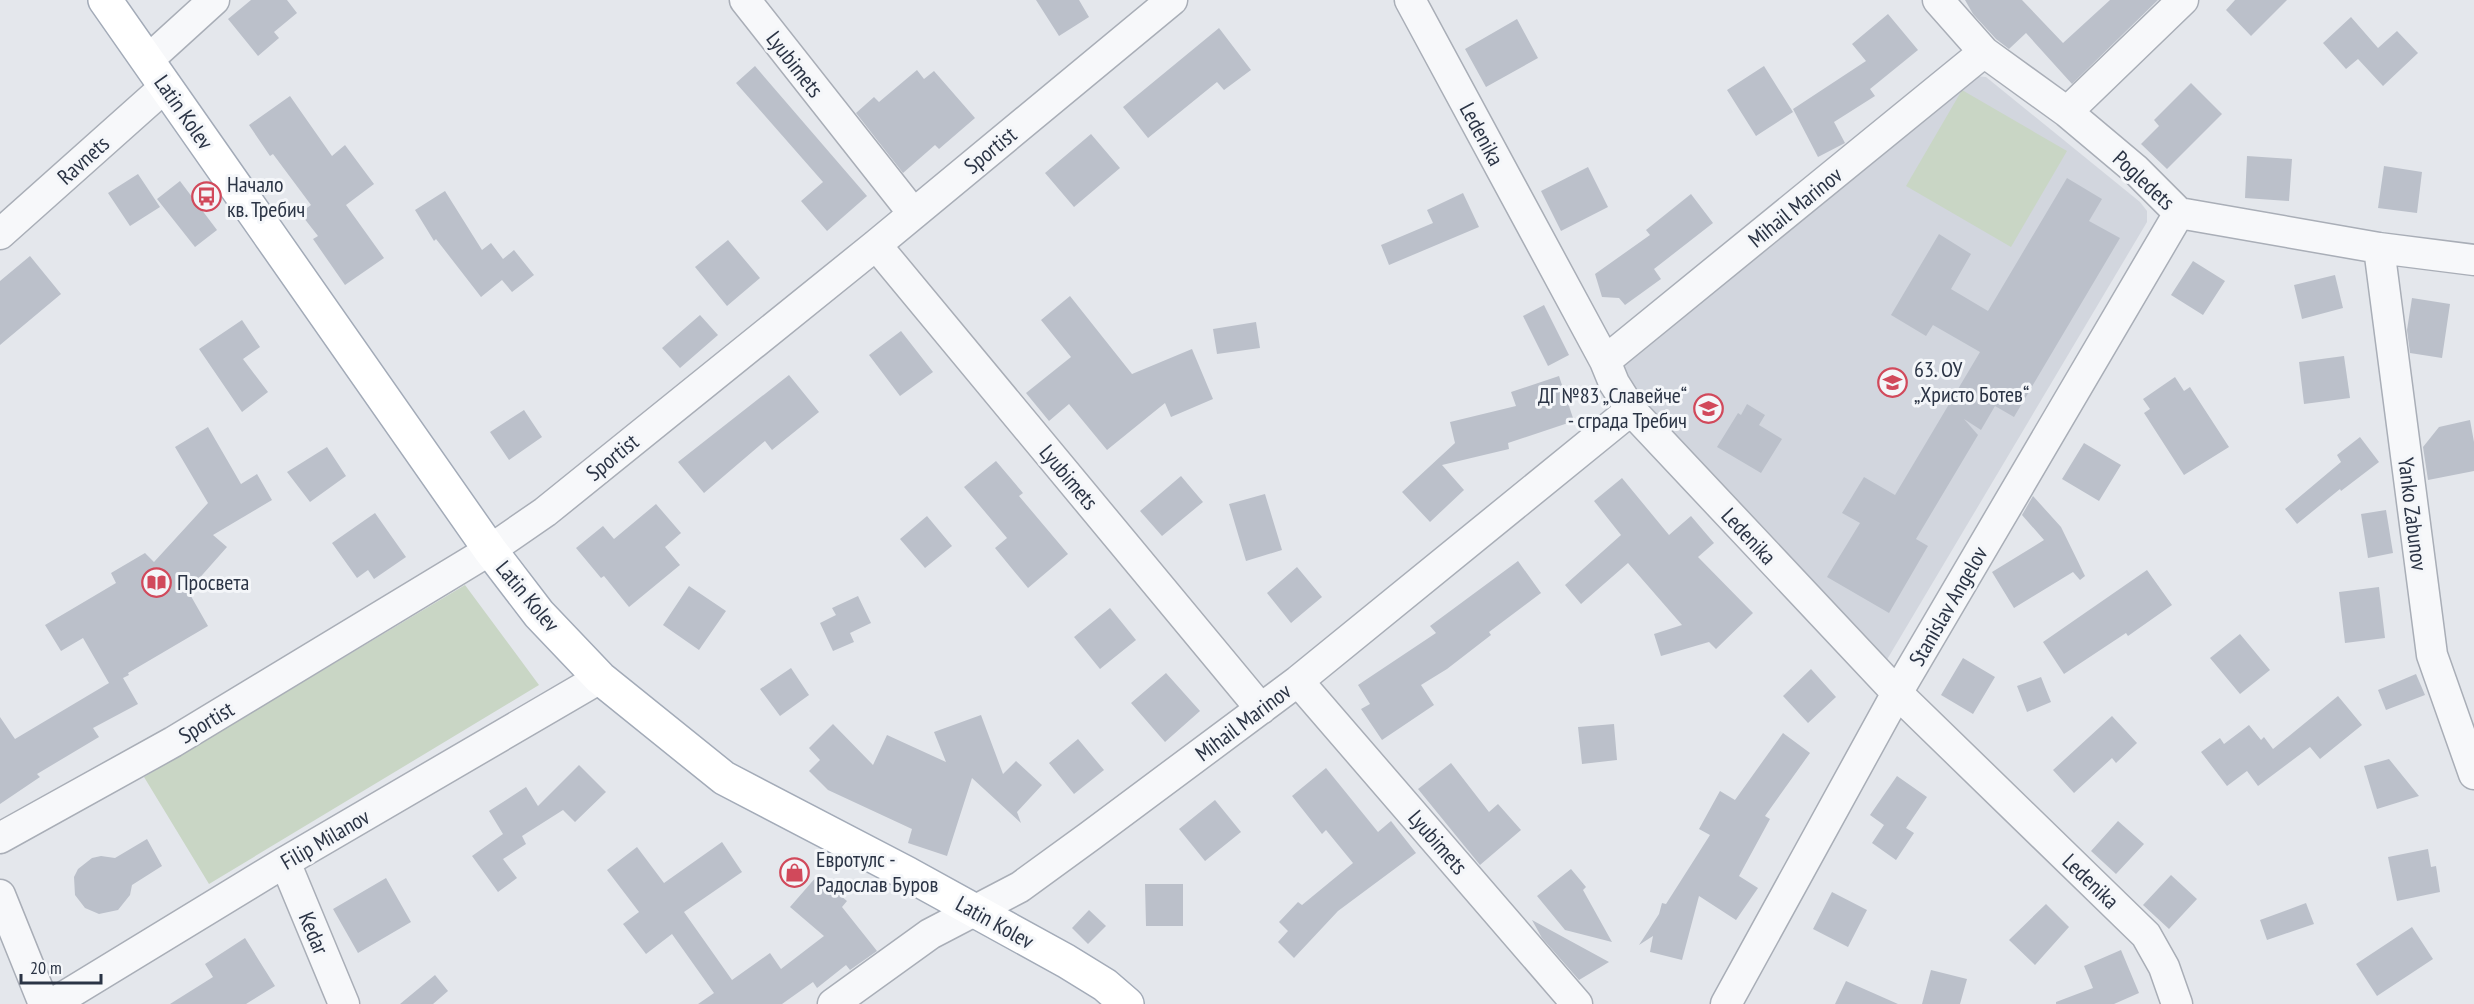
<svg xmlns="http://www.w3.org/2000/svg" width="2474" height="1004" viewBox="0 0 2474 1004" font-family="'PT Sans Narrow',sans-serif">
<rect width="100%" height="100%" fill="#e4e7ec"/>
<!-- built -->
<path fill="#d2d6de" d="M1974,76L1986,77L2140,202L2147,211V222L1882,668L1620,384V367Z"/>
<!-- green -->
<path fill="#c9d6c5" d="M1962,90L2067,151L2011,247L1906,186Z
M465,585L539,685L209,884L144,777Z"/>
<!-- building -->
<path fill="#bbc0ca" d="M251,0H287L297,13L274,32L279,38L258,56L228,19Z
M1036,0H1079L1089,17L1059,36Z
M1965,0H2022L2063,43L2110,0H2158L2072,84L2026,33L2009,49L1996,39L1973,14Z
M2235,0H2287L2251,36L2226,10Z
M1888,14L1918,50L1870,89L1875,96L1834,122L1845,143L1818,157L1793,109L1866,61L1852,44Z
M2351,17L2378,48L2397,31L2418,53L2383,86L2358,59L2346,69L2323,43Z
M1517,19L1538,58L1486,87L1465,49Z
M1219,28L1251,70L1224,90L1217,82L1148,138L1123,107Z
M755,66L867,196L827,231L801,201L823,182L736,83Z
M1764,66L1793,112L1756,136L1727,90Z
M917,70L924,79L934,71L975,118L939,149L935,145L903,173L856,113L874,97L879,102Z
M2191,83L2222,114L2167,169L2141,144L2159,126L2154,120Z
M290,96L332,156L345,145L374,184L346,205L384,258L345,285L313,239L318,236L300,213L311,205L273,154L270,156L249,125Z
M1091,134L1120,168L1074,207L1045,173Z
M2247,156L2292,159L2289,201L2245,198Z
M2384,166L2422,172L2417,213L2378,208Z
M1588,167L1608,207L1561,231L1541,191Z
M138,174L160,207L130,226L108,193Z
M2067,178L2102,199L2089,221L2120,238L2014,417L1995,406L1981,430L1964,419L1978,435L1916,539L1928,546L1889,613L1827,577L1860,523L1842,513L1864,477L1895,495L1980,352L1933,325L1926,336L1891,315L1939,234L1971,254L1951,289L1988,311Z
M180,181L217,230L195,247L157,199Z
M445,191L482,250L491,243L503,259L514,250L534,275L512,292L502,280L481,297L436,239L434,241L415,210Z
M1463,193L1479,227L1389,265L1381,245L1433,223L1427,210Z
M1691,194L1713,223L1654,269L1661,279L1625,305L1619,298L1602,297L1595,274L1650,235L1646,230Z
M728,240L760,278L727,306L695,267Z
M30,256L61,294L0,345V281Z
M2193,261L2225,281L2203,315L2171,295Z
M2335,275L2343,308L2302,319L2294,285Z
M1070,296L1132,374L1192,349L1213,399L1171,417L1165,403L1107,450L1069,404L1049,421L1026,393L1071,357L1041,320Z
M2412,298L2450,304L2442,358L2410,353L2407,330Z
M1544,305L1569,355L1548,366L1523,316Z
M700,315L718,335L680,368L662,348Z
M242,320L260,347L243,359L268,392L242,412L199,349Z
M1256,322L1260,348L1217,354L1213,329Z
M901,331L933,372L900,396L869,355Z
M2344,356L2350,398L2304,404L2299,362Z
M789,375L819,412L772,450L765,441L704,493L678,462Z
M1559,376L1574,421L1508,443L1509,449L1442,465L1464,490L1430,522L1402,492L1455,443L1450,422L1516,406L1511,392Z
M2175,377L2184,391L2190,387L2229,447L2184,475L2144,413L2150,409L2143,399Z
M1747,404L1765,415L1759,425L1782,439L1761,473L1717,447L1738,413L1741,415Z
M524,410L542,437L509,460L490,432Z
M2470,420L2474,442V471L2428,480L2423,447L2439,427Z
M208,427L241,484L257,474L272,500L213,535L227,547L188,591L208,626L128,673L129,675L123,678L138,704L93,728L99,737L37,774L40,777L0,804V717L15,739L109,683L83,638L61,651L45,625L116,583L111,573L145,553L154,562L208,503L175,447Z
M2360,437L2379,462L2341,491L2340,489L2297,524L2285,509L2341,462L2337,455Z
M2084,443L2121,465L2099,501L2062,479Z
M327,447L346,476L310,502L287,472Z
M996,461L1023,493L1019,496L1068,554L1028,588L995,548L1007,538L964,487Z
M1181,476L1203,502L1162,536L1140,511Z
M1622,478L1669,535L1691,516L1714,543L1698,557L1753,613L1716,649L1709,642L1661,656L1654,634L1682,625L1628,563L1581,604L1565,585L1621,535L1594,501Z
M1265,494L1282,550L1246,561L1229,504Z
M2033,496L2061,527L2085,576L2080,580L2073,572L2014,608L1992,572L2044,540L2022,515Z
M656,504L681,533L665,547L680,565L629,607L604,576L601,578L576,548L603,526L614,539Z
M2386,510L2393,553L2368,558L2361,514Z
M375,513L406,557L374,579L368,570L357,578L332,543Z
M927,516L952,546L925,568L900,539Z
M1518,561L1541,593L1489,632L1491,635L1447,669L1421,685L1434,705L1382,740L1361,709L1370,704L1358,685L1436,633L1430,626Z
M1297,567L1322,597L1291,623L1267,593Z
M2147,570L2172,605L2128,636L2126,633L2064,674L2043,642Z
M689,586L726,611L699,650L663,625Z
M2379,587L2385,638L2345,643L2339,592Z
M858,596L871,623L850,633L854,642L833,651L820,623L836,615L832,608Z
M1110,608L1136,640L1100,669L1074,637Z
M2240,634L2270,670L2240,694L2210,658Z
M1963,658L1995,677L1973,714L1941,695Z
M791,668L809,695L780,716L760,689Z
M1811,669L1836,697L1808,723L1783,696Z
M1166,673L1200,711L1165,742L1131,703Z
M2416,674L2425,695L2386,710L2378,690Z
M2041,677L2051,702L2027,712L2017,686Z
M2338,696L2362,725L2320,759L2310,747L2258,786L2247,771L2227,786L2201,752L2220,738L2224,744L2249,725L2261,740L2264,737L2273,749Z
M981,715L1003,774L1016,761L1042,785L1017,812L1021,823L972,778L947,856L908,843L912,829L828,790L809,771L820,760L809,748L833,724L873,765L887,735L946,762L934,732Z
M2112,716L2137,743L2116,763L2112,758L2074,793L2053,770Z
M1614,724L1617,760L1582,764L1578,727Z
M1783,733L1810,753L1765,816L1770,819L1739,876L1758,888L1736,920L1699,896L1682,960L1650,952L1653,936L1639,945L1659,914L1662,903L1666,904L1710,835L1699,829L1720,791L1735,800Z
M1078,739L1104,770L1074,794L1049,763Z
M2389,759L2419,796L2377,809L2364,766Z
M1451,763L1489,812L1498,804L1521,830L1480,865L1418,789Z
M579,765L606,792L575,822L563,810L522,836L526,844L503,859L517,878L498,892L472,856L503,834L489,811L526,787L538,806Z
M1326,768L1378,832L1391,821L1416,853L1338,911L1294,958L1278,942L1288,931L1279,922L1298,902L1302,905L1353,863L1326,830L1322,834L1292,796Z
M1897,776L1927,797L1906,828L1914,833L1896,860L1872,843L1884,825L1870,815Z
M1215,800L1241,832L1205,861L1179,829Z
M2118,821L2144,844L2116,874L2091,851Z
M147,839L162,866L132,885L130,895L118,910L99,914L85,908L75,895L74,877L78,869L92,858L101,856L115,858Z
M722,842L742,872L684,912L732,980L770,953L781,969L824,936L790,907L817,876L847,901L842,907L877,951L850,970L846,965L817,988L813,982L782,1004H698L714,993L672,934L646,954L623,924L639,912L607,870L637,847L664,883Z
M2428,849L2431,867L2436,866L2440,892L2397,901L2388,857Z
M1571,869L1586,887L1583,890L1612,942L1565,930L1537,896Z
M2171,875L2197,899L2169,929L2143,905Z
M386,878L411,922L358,953L333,909Z
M1145,884H1183V926H1146Z
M1832,892L1867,910L1848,947L1813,929Z
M2306,903L2314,924L2267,940L2260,920Z
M2046,904L2069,927L2035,965L2009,940Z
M1089,910L1106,926L1088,944L1072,928Z
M1532,920L1609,962L1579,980L1542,938Z
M2412,927L2433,959L2377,996L2356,964Z
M245,938L275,986L246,1004H170L213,977L205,964Z
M2121,950L2139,993L2114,1004H2056V1002L2093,988L2084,966Z
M1931,970L1967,979L1960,1004H1922Z
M435,975L448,991L433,1004H400Z
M1846,981L1898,1004H1835Z"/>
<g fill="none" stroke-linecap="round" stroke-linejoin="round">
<defs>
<path id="minor" d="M745,0L913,213
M1410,0L1605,361L1614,383L1631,410L1897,693L2146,935L2164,967L2177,1004
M1938,0L1984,52L2067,112L2136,170L2179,213L2379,248L2474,260
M148,60L214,0
M2067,112L2183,0
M0,234L166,86
M876,245L1261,709
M2379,248L2432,655L2474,774
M1605,361L1984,52
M1298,681L1577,1004
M0,838L173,742L490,550L545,512L876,245L1172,0
M285,862L344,1004
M0,895L44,1004
M52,1004L285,862L600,678
M833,1004L930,934L1020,887L1090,836L1298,681L1631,410
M1726,1004L1897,693L2179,213"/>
<path id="primary" d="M105,0L490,550L539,614L600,678L724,778L908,874L1066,961L1105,985L1127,1004"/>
</defs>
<!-- minor casing -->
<use href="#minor" stroke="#a9aeb7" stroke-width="33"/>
<!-- primary casing -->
<use href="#primary" stroke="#a3abb8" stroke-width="36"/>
<!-- minor -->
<use href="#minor" stroke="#f7f8fa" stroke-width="30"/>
<!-- primary -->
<use href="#primary" stroke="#fff" stroke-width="33"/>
</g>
<!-- icons -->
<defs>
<symbol id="bus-ring" viewBox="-11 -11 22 22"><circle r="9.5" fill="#f4f6f9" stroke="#d1495b" stroke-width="1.5"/><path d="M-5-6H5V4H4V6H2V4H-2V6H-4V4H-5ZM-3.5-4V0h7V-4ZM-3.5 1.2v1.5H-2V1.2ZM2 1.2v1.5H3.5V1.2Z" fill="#d1495b"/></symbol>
<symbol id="school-ring" viewBox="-11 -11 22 22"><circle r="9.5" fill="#f4f6f9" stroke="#d1495b" stroke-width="1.5"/><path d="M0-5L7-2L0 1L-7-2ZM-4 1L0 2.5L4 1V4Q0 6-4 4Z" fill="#d1495b"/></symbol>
<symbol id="library-ring" viewBox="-11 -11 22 22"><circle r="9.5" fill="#f4f6f9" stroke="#d1495b" stroke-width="1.5"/><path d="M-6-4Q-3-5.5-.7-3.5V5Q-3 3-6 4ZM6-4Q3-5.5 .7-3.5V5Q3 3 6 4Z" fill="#d1495b"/></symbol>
<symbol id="shop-ring" viewBox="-11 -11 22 22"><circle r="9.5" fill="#f4f6f9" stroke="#d1495b" stroke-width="1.5"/><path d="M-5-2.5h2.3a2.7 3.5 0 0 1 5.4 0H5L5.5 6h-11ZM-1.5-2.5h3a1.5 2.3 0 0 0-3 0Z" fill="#d1495b"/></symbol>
</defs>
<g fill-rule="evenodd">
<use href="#bus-ring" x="190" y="180" width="33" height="33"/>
<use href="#school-ring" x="1876" y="366" width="33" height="33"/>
<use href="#school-ring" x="1692" y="392" width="33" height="33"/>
<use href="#library-ring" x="140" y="566" width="33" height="33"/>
<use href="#shop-ring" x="778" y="856" width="33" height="33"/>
</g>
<g text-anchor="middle" stroke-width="6" stroke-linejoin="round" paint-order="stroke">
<!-- street labels -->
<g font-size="22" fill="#2b3445" stroke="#f4f6f9">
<text transform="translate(795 64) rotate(52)" y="8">Lyubimets</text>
<text transform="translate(184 112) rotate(55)" y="8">Latin Kolev</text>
<text transform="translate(1482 134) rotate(62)" y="8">Ledenika</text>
<text transform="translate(990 150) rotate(-39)" y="8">Sportist</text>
<text transform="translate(83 160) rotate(-42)" y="8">Ravnets</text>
<text transform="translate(2144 180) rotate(43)" y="8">Pogledets</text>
<text transform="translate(1795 207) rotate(-39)" y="8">Mihail Marinov</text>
<text transform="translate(612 457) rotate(-39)" y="8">Sportist</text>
<text transform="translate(1069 477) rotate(50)" y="8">Lyubimets</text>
<text transform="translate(2413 514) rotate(83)" y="8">Yanko Zabunov</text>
<text transform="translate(1749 536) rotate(47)" y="8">Ledenika</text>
<text transform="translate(528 596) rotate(50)" y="8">Latin Kolev</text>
<text transform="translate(1948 606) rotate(-60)" y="8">Stanislav Angelov</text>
<text transform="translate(206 722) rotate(-31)" y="8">Sportist</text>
<text transform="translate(1243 722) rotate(-37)" y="8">Mihail Marinov</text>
<text transform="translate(325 839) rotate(-30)" y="8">Filip Milanov</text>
<text transform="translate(1438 842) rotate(49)" y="8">Lyubimets</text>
<text transform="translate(2091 881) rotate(44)" y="8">Ledenika</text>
<text transform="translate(995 922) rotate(29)" y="8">Latin Kolev</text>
<text transform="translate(314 933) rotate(67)" y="8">Kedar</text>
</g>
<!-- poi labels -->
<g font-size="22" fill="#2b3445" stroke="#f4f6f9" text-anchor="start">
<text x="227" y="192">Начало<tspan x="227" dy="25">кв. Требич</tspan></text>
<text x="1914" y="377">63. ОУ<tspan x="1914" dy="25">„Христо Ботев“</tspan></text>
<text x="1687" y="403" text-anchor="end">ДГ №83 „Славейче“<tspan x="1687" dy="25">- сграда Требич</tspan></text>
<text x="177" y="590">Просвета</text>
<text x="816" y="867">Евротулс -<tspan x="816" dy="25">Радослав Буров</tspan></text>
</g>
</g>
<!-- scale -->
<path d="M21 974v9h80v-9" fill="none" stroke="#2b3445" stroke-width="3"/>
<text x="30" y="974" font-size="18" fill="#2b3445" stroke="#f4f6f9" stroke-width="4.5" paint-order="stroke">20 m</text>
</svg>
